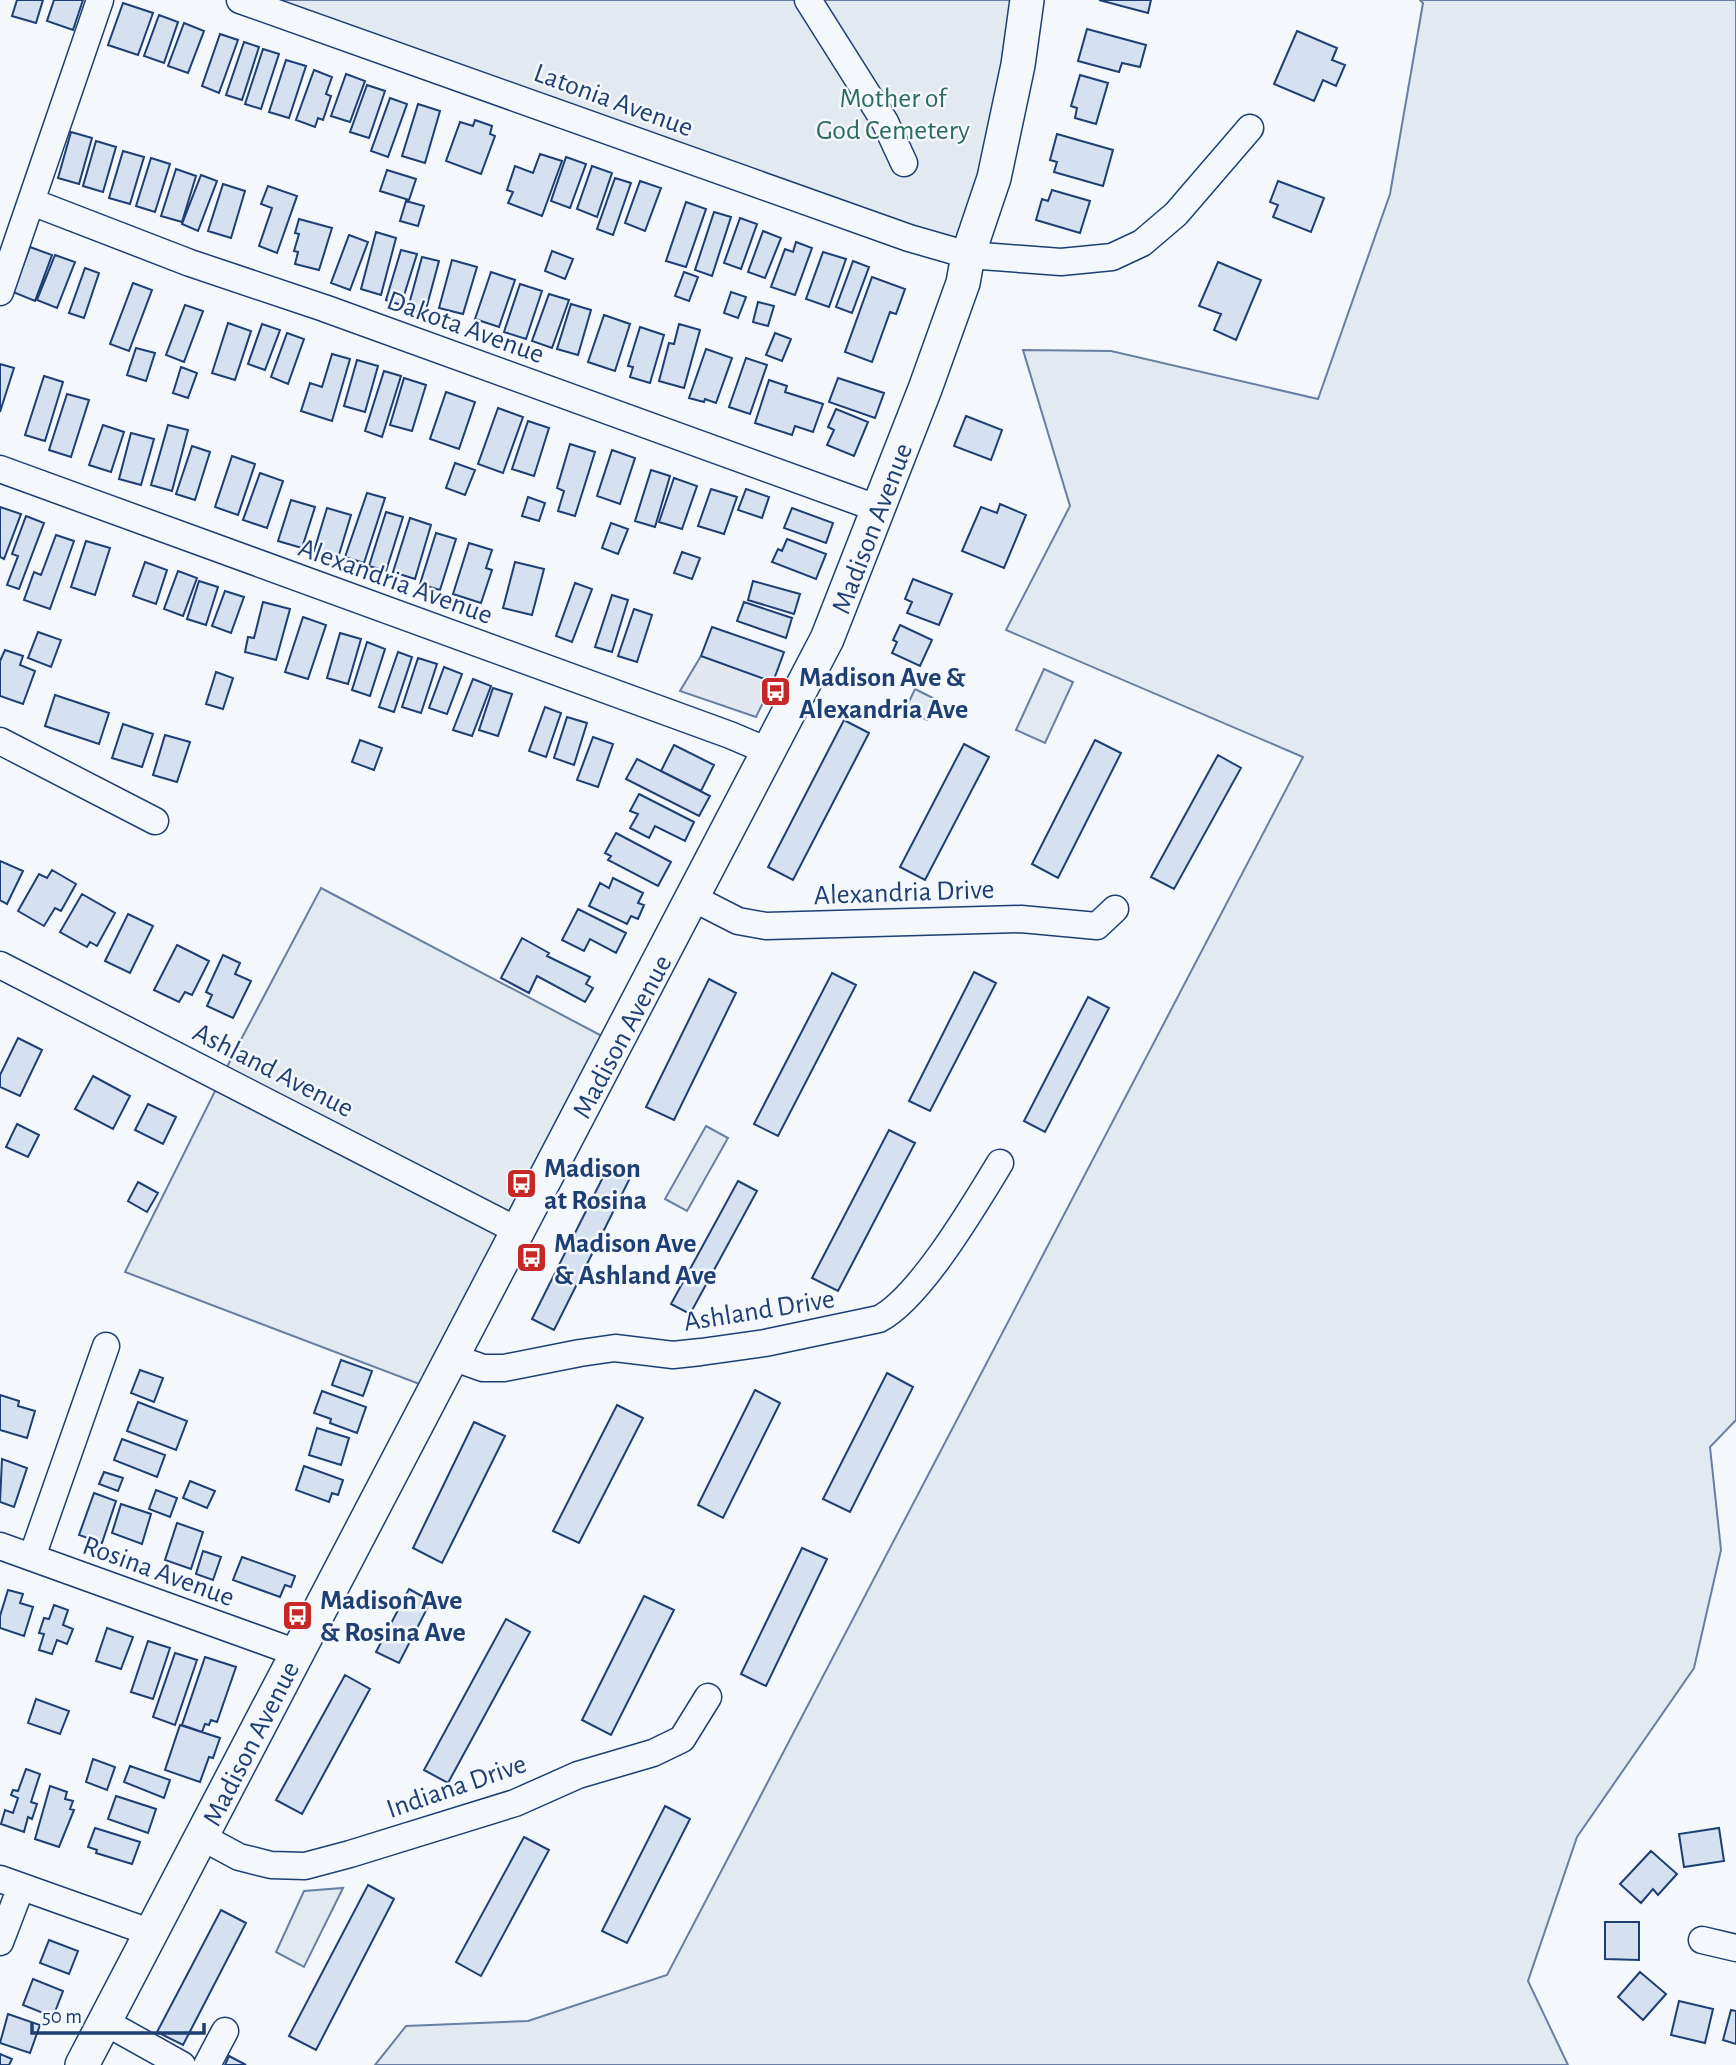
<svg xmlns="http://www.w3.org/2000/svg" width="1736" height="2065" viewBox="0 0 1736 2065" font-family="'Alegreya Sans',sans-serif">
<rect width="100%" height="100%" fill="#f4f7fb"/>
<!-- green -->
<path fill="#e3e9f0" stroke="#687fa3" stroke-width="2" d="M240,0H1027L968,255Z
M1420,0H1736V1420L1710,1447L1721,1550L1694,1668L1577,1837L1528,1981L1568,2065H375L406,2026L528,2021L667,1975L1303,757L1006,630L1070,506L1023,350L1111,351L1318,399L1390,194L1423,3Z
M1044,669L1073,682L1045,743L1016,730Z
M915,689L937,700L927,720L905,710Z
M321,888L602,1036L515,1200L422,1385L125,1272L235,1051Z
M706,1126L728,1138L687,1211L665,1199Z
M343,1888L304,1967L276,1952L304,1891Z"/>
<!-- parking -->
<path fill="#e3e8f0" stroke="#687fa3" stroke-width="2" d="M701,656L773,682L756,717L680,691Z"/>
<!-- building -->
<path fill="#d5e0f0" stroke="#1d3f73" stroke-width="2" d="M17,0H43L36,23L12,16Z
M54,0H83L73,30L47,21Z
M1099,0H1151L1148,13Z
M123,3L153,13L138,55L108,45Z
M159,15L178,22L164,63L144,56Z
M184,23L204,31L188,73L168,66Z
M1087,29L1146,45L1140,67L1122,63L1119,72L1078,61Z
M1297,31L1337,48L1332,60L1345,65L1336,86L1323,80L1314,101L1274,84Z
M220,34L238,40L219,93L202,86Z
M244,42L259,47L242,100L226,95Z
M263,49L279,54L261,109L245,104Z
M286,60L306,66L289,118L269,112Z
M314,70L332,77L326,94L331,96L323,120L318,118L315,127L296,120Z
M346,74L365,81L350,122L331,116Z
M1080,75L1108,83L1096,124L1075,118L1077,108L1071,106Z
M367,85L385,91L369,138L350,132Z
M390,98L407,104L388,157L371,151Z
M418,104L440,111L425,163L402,156Z
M475,120L492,126L490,134L495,136L481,174L446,161L460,122L473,126Z
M71,132L92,138L79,184L58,178Z
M1057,134L1113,150L1103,186L1054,172L1057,162L1050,160Z
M96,141L116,147L103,192L83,186Z
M123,151L144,157L130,204L109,198Z
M540,154L562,161L542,216L508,203L513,192L507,190L515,166L533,173Z
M566,157L586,164L570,208L551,201Z
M151,158L170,164L155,212L136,206Z
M592,166L612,173L597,217L577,209Z
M176,169L196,176L182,222L161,216Z
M387,170L416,179L409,200L380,191Z
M201,175L217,181L198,231L182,224Z
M615,178L631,183L613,235L597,229Z
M640,181L661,188L645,231L625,223Z
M1278,181L1324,198L1311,232L1273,217L1278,205L1270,202Z
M223,184L245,191L231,238L208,231Z
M268,186L297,196L277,253L259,246L272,208L261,204Z
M1052,190L1090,201L1080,233L1036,220L1042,199L1048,201Z
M406,201L424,206L418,226L400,221Z
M686,202L706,209L686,267L666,261Z
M714,212L731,217L712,276L695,270Z
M740,218L757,224L741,269L724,263Z
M299,219L332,228L319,270L295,264L298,252L294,251L299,234L295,233Z
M763,231L781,238L765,278L748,272Z
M376,232L396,238L381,295L361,289Z
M349,235L368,242L350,290L331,283Z
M796,242L812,248L795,295L771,287L785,249L793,252Z
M30,247L52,255L35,301L13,292Z
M401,250L417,254L401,305L386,300Z
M552,251L573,259L565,279L545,271Z
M823,252L846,259L829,307L806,299Z
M55,255L75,262L57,308L37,300Z
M422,257L439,261L425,313L408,308Z
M452,260L477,267L463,314L439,308Z
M853,261L869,267L852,313L836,307Z
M1218,262L1261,280L1236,340L1214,330L1221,314L1199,306Z
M85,268L99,273L84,318L69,313Z
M491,272L515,280L499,327L475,319Z
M684,272L698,277L689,301L675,296Z
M872,277L905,289L896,314L890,312L872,362L845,352Z
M133,283L152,290L129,351L110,344Z
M520,284L542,291L526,339L504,332Z
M731,292L746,297L738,318L724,313Z
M549,294L569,300L552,348L532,341Z
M758,302L774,306L768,326L753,322Z
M571,304L591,310L578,355L557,349Z
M185,305L203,311L184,362L166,355Z
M604,315L630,324L615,371L588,362Z
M228,323L251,331L235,380L212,373Z
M262,324L280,330L265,370L248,364Z
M679,324L700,330L684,388L659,381L669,343L674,344Z
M640,327L664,335L650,383L630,377L633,367L628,366Z
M287,333L304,339L288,384L271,377Z
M775,333L791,339L782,361L766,355Z
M136,348L155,353L146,381L127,375Z
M706,349L732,358L716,403L705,399L704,402L689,398Z
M332,354L350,359L332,421L301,411L310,383L322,387Z
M746,358L767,365L750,414L729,407Z
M357,360L378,366L365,412L344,406Z
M0,364L14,368L0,412Z
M181,367L197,373L188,398L173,393Z
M384,371L401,376L382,437L365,431Z
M44,376L63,382L45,441L25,435Z
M404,378L426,385L412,431L390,425Z
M838,378L884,393L875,418L829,402Z
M769,380L787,386L785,392L823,404L813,432L795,426L792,435L755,423Z
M446,392L475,402L459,449L430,439Z
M67,394L89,400L71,457L49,450Z
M498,408L523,417L503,473L478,464Z
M836,409L868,422L854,456L827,445L834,430L828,427Z
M966,416L1002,430L991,460L954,446Z
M528,421L549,428L534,476L512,469Z
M103,425L124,432L111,472L89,465Z
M168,425L188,430L172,491L151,485Z
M131,433L154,439L141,485L119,479Z
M570,444L595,452L575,516L558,511L564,491L557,488Z
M192,446L210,452L195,500L176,494Z
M612,450L635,458L620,504L597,496Z
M232,456L255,464L238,515L215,507Z
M455,463L475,470L465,495L446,488Z
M651,470L670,476L655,527L635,521Z
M260,473L283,481L267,528L243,520Z
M674,478L697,486L682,529L659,522Z
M711,489L737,497L724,534L698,526Z
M746,489L769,497L762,518L738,510Z
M367,493L385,498L364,563L345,557Z
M528,497L545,503L539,521L522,516Z
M291,500L315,507L302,548L278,541Z
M1000,504L1026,515L1004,568L962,551L981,507L997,513Z
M0,507L21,514L4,559L0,557Z
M327,508L351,515L338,558L314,551Z
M792,508L833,523L826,543L784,528Z
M386,512L403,517L386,571L369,566Z
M26,516L44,523L19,589L7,585L18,556L12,554Z
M410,518L431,525L415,579L393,572Z
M611,523L628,529L618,554L602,548Z
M436,533L456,539L440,590L420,584Z
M56,535L74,541L50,609L24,600L34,572L41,575Z
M787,539L826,554L816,579L772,562L778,549L782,551Z
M86,541L110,548L95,595L71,587Z
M469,543L492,550L486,568L492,570L481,603L453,594Z
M682,552L700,558L692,579L674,573Z
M145,562L167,570L156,604L133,596Z
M515,562L544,569L532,615L503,608Z
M178,571L197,578L183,616L164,609Z
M913,579L952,594L939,625L907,613L912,602L905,599Z
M199,581L218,587L206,625L187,619Z
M753,581L800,594L794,614L748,600Z
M575,583L592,589L572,642L556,636Z
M225,591L244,597L231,633L212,626Z
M612,595L628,600L612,652L595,647Z
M263,602L290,609L276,660L245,652L248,637L254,638Z
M744,602L792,618L786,638L737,621Z
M634,609L652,615L637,662L618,656Z
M303,617L326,625L308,679L285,672Z
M900,625L932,640L920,666L892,653L897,642L893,640Z
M712,627L784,652L773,682L701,656Z
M38,632L61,640L51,667L28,658Z
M340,633L361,639L348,684L327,678Z
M367,642L385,649L370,696L352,690Z
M5,650L23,656L20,665L35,671L23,704L0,696V661Z
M398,652L412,657L394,712L379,707Z
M418,658L437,664L421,713L402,707Z
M444,667L462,674L447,714L429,708Z
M216,672L233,678L223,709L206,704Z
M473,679L491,686L472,736L453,730Z
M493,688L512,694L498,736L479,730Z
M55,695L109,713L99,744L45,726Z
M545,707L561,713L546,757L529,751Z
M567,717L587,723L574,765L554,758Z
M844,720L869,733L793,880L768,867Z
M123,724L153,734L142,767L112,758Z
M165,735L190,742L177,782L153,775Z
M593,737L613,744L598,787L577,780Z
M360,740L382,748L374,770L352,762Z
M1095,740L1121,753L1058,878L1032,864Z
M964,744L989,757L925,880L900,867Z
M674,745L714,765L701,791L661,771Z
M1218,755L1241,768L1174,889L1151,877Z
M637,759L710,796L699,816L626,779Z
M639,794L694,822L685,841L655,826L649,838L630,828L638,814L630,811Z
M616,833L671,862L658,886L608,860L611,856L605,853Z
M0,861L23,871L7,904L0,900Z
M52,870L76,884L61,911L55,908L44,926L18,911L39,874L47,878Z
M613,878L643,893L638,903L644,905L638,919L631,916L627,924L589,906L600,883L609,888Z
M82,894L115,913L97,946L90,942L87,947L60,932Z
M578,909L626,933L616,953L590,939L584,951L562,940Z
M128,914L153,926L130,973L105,961Z
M522,938L549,953L547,956L590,977L586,984L593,988L585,1002L537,976L529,993L501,978Z
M177,945L209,961L192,995L185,992L179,1002L154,990Z
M223,955L240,963L235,974L251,981L233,1018L207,1006L212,995L206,992Z
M974,972L996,983L930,1111L909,1101Z
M832,973L856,985L778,1136L754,1124Z
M709,979L736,993L674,1120L646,1107Z
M1088,997L1109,1008L1045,1132L1024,1121Z
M18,1038L42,1050L20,1096L0,1087V1075Z
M93,1076L130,1096L113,1129L75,1109Z
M148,1104L176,1117L163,1144L135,1130Z
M17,1124L39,1135L28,1157L6,1147Z
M889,1130L915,1143L838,1291L812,1278Z
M610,1163L632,1174L554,1330L532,1319Z
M738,1181L757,1191L690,1314L671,1304Z
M138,1182L158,1193L147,1212L128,1201Z
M341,1360L372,1371L363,1396L332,1385Z
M140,1370L163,1378L154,1402L131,1393Z
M887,1373L913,1387L850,1512L823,1499Z
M755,1390L780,1403L723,1518L698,1505Z
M322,1391L366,1407L357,1433L330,1423L331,1419L314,1413Z
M0,1395L19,1401L18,1406L35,1411L27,1438L0,1430Z
M138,1402L187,1421L176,1450L127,1431Z
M617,1405L643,1418L579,1543L553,1531Z
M474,1422L505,1436L442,1563L413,1548Z
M317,1428L349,1438L341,1465L309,1455Z
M122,1439L165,1455L157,1477L114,1460Z
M2,1459L27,1468L14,1507L0,1502Z
M304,1466L343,1480L338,1495L332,1493L329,1502L296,1490Z
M104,1472L123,1478L118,1491L99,1484Z
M190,1481L215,1491L207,1508L183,1498Z
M156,1490L177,1498L170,1517L149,1509Z
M94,1493L116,1501L102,1543L79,1535Z
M121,1504L151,1514L142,1544L112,1533Z
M177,1523L203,1532L191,1569L165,1560Z
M802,1548L827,1559L766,1686L741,1674Z
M203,1551L221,1557L213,1580L196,1574Z
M242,1557L295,1576L291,1587L285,1585L280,1597L233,1580Z
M409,1589L431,1601L399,1663L376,1652Z
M8,1590L23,1594L20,1603L33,1607L24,1636L0,1628V1616Z
M644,1596L674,1610L611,1735L582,1720Z
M54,1605L68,1610L63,1625L73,1629L67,1644L57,1640L52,1654L39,1650L44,1634L39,1633L44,1618L49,1619Z
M506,1619L530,1632L448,1783L424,1770Z
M107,1628L133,1637L121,1669L96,1661Z
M148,1641L170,1648L153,1699L131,1692Z
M175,1653L197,1660L175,1725L153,1717Z
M205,1657L236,1667L217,1722L211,1720L209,1725L205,1724L202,1732L182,1725Z
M345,1675L370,1689L302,1814L276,1800Z
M36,1699L69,1711L60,1734L28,1723Z
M180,1725L220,1738L213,1758L209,1757L200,1782L165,1770Z
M93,1759L115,1767L107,1790L86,1782Z
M130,1766L170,1780L164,1798L124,1782Z
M26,1769L40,1774L31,1802L37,1804L32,1819L28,1817L24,1832L1,1824L5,1810L13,1813L18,1798L11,1795L13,1790L18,1791Z
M50,1786L67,1792L65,1799L73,1801L70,1809L74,1810L59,1847L35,1839Z
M116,1796L156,1809L148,1833L108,1819Z
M665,1806L690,1819L627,1943L602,1931Z
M95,1828L140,1842L132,1864L96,1853L97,1850L88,1847Z
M1719,1828L1724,1861L1684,1867L1679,1834Z
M524,1837L549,1850L481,1976L456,1962Z
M1651,1851L1677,1874L1658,1895L1653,1889L1641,1903L1620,1884Z
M368,1885L394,1899L316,2050L289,2036Z
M221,1910L246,1923L183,2045L157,2032Z
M1605,1922H1639V1960L1605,1959Z
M49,1940L78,1951L69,1974L40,1963Z
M1640,1972L1666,1994L1643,2020L1618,1997Z
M33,1979L63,1991L53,2017L23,2005Z
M1679,2001L1713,2009L1705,2043L1671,2035Z
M1731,2010L1736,2011V2044L1723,2040Z
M8,2014L40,2025L30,2053L0,2043Z
M0,2054L12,2059L9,2065H0Z
M229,2056L246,2065H225Z"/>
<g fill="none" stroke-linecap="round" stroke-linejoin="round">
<defs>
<path id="minor" d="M240,0L909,238L968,255L1061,262L1112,257L1142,243L1176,214L1250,128
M808,0L885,122L904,163
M32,202L190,263L324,308L879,509
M0,292L100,0
M0,469L730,735L770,752
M0,741L155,821
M693,898L738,921L766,926L1021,919L1097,926L1115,909
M0,965L518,1231
M452,1357L483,1368H504L580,1353L615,1348L673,1355L701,1352L765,1343L879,1319C920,1298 975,1204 1000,1163
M0,1546L297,1653
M32,1557L106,1346
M202,1837L239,1857L271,1865L305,1866L350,1854L515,1803L578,1775L653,1753L682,1739L708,1697
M0,1879L152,1933
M1702,1940L1736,1948
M0,1942L21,1887
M105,2022L182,2065
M207,2065L225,2031"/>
<path id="major" d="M82,2065L827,639L925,389L963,283L968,255L994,178L1018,65L1027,0"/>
</defs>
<!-- minor casing -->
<use href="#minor" stroke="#1d3f73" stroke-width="29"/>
<!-- major casing -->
<use href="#major" stroke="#1d3f73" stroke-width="36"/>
<!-- minor -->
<use href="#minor" stroke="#f4f7fb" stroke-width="26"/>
<!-- major -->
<use href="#major" stroke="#f4f7fb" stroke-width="33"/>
</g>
<!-- icons -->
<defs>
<symbol id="bus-square" viewBox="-11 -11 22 22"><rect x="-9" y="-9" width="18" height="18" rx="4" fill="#c62828" stroke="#f4f7fb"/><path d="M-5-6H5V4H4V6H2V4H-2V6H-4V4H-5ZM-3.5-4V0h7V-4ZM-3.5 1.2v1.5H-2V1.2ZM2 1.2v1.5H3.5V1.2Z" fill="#fff"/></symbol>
</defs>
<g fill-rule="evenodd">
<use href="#bus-square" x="758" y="674" width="35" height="35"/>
<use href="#bus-square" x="504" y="1166" width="35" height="35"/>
<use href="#bus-square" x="514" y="1240" width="35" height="35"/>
<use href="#bus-square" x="280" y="1598" width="35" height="35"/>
</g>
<g text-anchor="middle" stroke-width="5" stroke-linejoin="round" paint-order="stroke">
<!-- park labels -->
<g font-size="28" fill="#2c6c60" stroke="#f4f7fb">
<text x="893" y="107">Mother of<tspan x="893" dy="32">God Cemetery</tspan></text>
</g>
<!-- street labels -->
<g font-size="28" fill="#1d3f73" stroke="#f4f7fb">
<text transform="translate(614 99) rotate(20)" y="10">Latonia Avenue</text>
<text transform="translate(466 326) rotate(20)" y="10">Dakota Avenue</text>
<text transform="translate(871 528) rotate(-69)" y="10">Madison Avenue</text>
<text transform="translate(396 580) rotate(20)" y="10">Alexandria Avenue</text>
<text transform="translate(904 891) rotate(-2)" y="10">Alexandria Drive</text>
<text transform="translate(621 1036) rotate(-62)" y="10">Madison Avenue</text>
<text transform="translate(274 1069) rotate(27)" y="10">Ashland Avenue</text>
<text transform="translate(759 1309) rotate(-9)" y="10">Ashland Drive</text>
<text transform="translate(159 1570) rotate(20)" y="10">Rosina Avenue</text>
<text transform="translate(250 1743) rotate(-63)" y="10">Madison Avenue</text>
<text transform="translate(456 1785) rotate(-19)" y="10">Indiana Drive</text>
</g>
<!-- poi labels -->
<g font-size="28" font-weight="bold" fill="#1d3f73" stroke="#f4f7fb" text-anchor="start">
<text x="799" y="686">Madison Ave &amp;<tspan x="799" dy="32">Alexandria Ave</tspan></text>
<text x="544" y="1177">Madison<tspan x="544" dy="32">at Rosina</tspan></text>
<text x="554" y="1252">Madison Ave<tspan x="554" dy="32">&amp; Ashland Ave</tspan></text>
<text x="320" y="1609">Madison Ave<tspan x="320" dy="32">&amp; Rosina Ave</tspan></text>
</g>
</g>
<!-- scale -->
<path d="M32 2023v10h172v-10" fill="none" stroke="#1d3f73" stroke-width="3.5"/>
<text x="42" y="2023" font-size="21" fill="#1d3f73" stroke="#f4f7fb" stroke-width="5" paint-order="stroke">50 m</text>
</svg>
